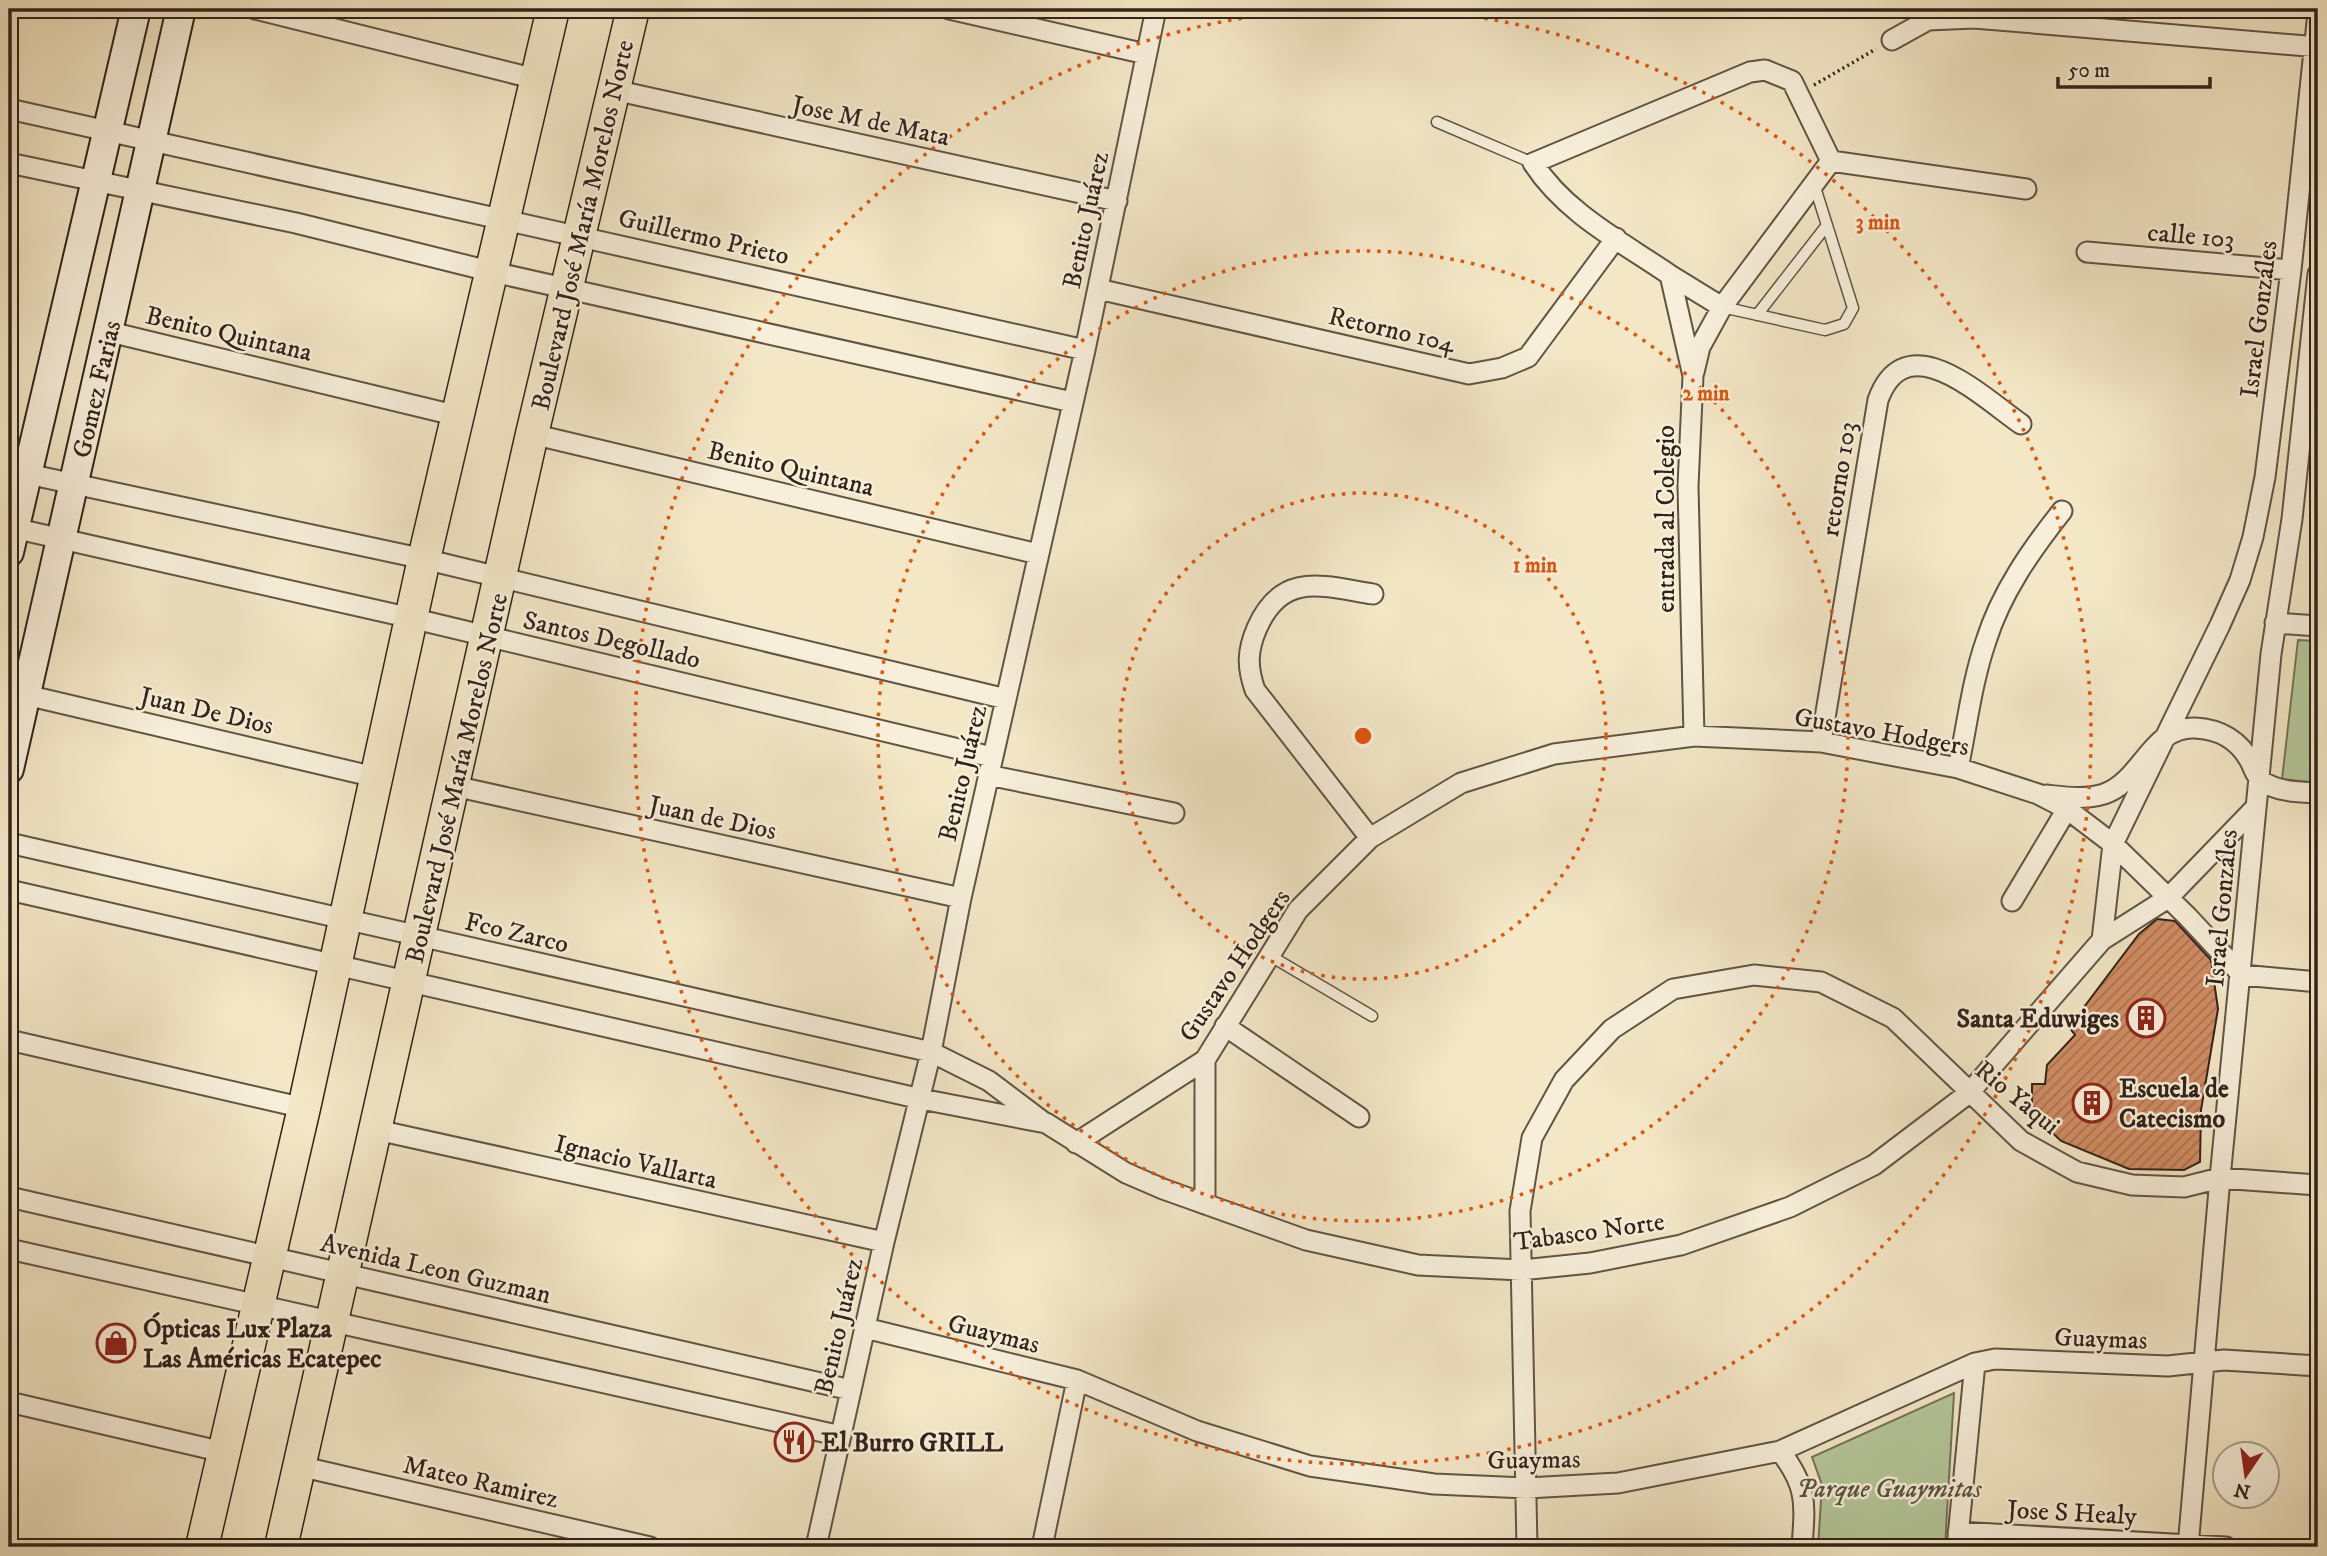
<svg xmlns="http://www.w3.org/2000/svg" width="2327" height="1556" viewBox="0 0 2327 1556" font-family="'IM FELL DW Pica',serif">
<defs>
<pattern id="building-hatch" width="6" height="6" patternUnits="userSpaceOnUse" patternTransform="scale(1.75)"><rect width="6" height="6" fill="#d18c62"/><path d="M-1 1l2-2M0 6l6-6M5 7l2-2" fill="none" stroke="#aa7250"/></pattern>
</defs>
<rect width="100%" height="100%" fill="#f3e7c6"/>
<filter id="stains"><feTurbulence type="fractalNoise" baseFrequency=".00286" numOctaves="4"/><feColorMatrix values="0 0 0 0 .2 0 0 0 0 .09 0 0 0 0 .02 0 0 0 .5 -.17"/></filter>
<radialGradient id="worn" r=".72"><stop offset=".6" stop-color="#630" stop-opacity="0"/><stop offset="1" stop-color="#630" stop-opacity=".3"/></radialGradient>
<!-- green -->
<path fill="#b4c79a" stroke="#72755a" stroke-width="2" d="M2298,640L2318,641V783L2282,779Z
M1954,1393L1945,1547H1818L1822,1485L1812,1457Z"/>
<!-- building -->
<path fill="url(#building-hatch)" stroke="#31231a" stroke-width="2" d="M2157,919L2175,921L2211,960L2218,1009L2201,1110L2200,1162L2184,1170L2129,1169L2061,1141L2043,1124L2041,1110L2032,1107V1084H2045L2047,1065L2075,1035L2069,1027L2139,934Z"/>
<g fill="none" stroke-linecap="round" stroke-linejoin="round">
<defs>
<path id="lane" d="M1437,122L1533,163
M1722,307L1825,330L1844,324L1853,308L1814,184
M1757,315L1827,225
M1269,955L1372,1016"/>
<path id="street" d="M255,9L536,79
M949,9L1146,54
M1892,40L1928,20L1974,18L2318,47
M614,90L1117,201
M9,109L1085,350
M9,163L296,223L493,272L1072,402
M2087,252L2291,270
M1670,275L1722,307
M1098,289L1469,374L1502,368L1528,357L1616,238
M110,332L458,416
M1694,372L1700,347L1722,307L1831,161L2026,189
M532,434L1038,554
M9,470L424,559L1006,699
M9,527L411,618L992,757
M2275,623L2318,626
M26,695L375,777
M1694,736L1688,486L1693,376L1670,275C1622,242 1565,213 1533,163L1750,72L1765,70L1792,81L1831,161
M1821,742L1878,400C1906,323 1981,396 2021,424
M1958,768C1967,726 1972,681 1986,641C2001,593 2031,550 2062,511
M988,775L1174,813
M454,786L961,898
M2046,795C2065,797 2085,800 2104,794C2142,781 2151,726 2195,728C2220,729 2240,741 2251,763C2254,769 2256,777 2262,781C2277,792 2300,792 2318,793
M1370,838L1255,690C1247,667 1247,651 1257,628C1282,571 1322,586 1373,594
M9,843L931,1052L989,1081L1042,1121
M9,890L921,1099L1046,1123L1126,1173L1163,1189L1306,1240L1418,1265L1521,1270L1590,1263L1681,1245L1790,1207L1874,1165L1969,1093L2102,940L2168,898L2256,807
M2012,901L2067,809
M2102,940L2113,844L2220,625L2240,580L2253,537L2265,477L2291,270L2318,13
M2242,975L2318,982
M1225,1026L1359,1117
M9,1040L304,1108
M1205,1060V1204
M377,1130L884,1242
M1076,1143L1205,1060L1298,910L1370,838L1461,783L1554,754L1694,736L1821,742L1958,768L2038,794L2067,809L2113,844L2187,916L2242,975
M9,1197L851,1390
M9,1249L841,1436
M865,1328L1077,1380L1197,1431L1310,1466L1434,1484L1527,1488L1618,1483L1780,1451L1975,1363L1995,1359L2168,1366L2224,1360L2318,1366
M9,1402L223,1452
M1780,1451C1808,1487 1805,1504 1802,1547
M299,1466L650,1547
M1958,1532L2226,1547
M816,1547L884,1242L931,1052L961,898L1085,350L1156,9
M1042,1547L1077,1380
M1527,1547L1520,1211L1532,1138L1564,1080L1612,1029L1673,989L1754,975L1821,982L1893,1018L2021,1141L2077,1172L2132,1185L2184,1187L2220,1178L2318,1185
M1957,1547L1975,1363
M2188,1547L2220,1178L2271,654L2292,519L2318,274"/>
<path id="secondary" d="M9,552L136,9
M9,769L181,9"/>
<path id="primary" d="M202,1547L304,1108L424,559L553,9
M281,1547L532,434L633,9"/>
</defs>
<!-- lane casing -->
<use href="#lane" stroke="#625445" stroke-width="13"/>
<!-- street casing -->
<use href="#street" stroke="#625445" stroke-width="23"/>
<!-- secondary casing -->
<use href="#secondary" stroke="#31231a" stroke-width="32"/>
<!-- primary casing -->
<use href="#primary" stroke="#31231a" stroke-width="35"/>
<!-- path -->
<path stroke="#31231a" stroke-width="3.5" stroke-dasharray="2 3.5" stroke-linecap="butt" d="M1814,85L1876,49"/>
<!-- lane -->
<use href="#lane" stroke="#f7efda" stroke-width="10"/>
<!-- street -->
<use href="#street" stroke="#f7efda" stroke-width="19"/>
<!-- secondary -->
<use href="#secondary" stroke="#f7efda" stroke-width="28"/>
<!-- primary -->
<use href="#primary" stroke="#f3e7c6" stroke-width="32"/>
</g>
<!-- distance rings -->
<g fill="none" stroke="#df560d" stroke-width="3.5" stroke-dasharray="3.5 7">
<circle cx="1363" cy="736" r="243"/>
<circle cx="1363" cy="736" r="485"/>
<path d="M1401 9A728 728 0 1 1 1325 9"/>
</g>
<!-- icons -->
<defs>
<symbol id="building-ring" viewBox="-11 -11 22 22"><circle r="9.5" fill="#f7efda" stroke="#8f2418" stroke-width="1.5"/><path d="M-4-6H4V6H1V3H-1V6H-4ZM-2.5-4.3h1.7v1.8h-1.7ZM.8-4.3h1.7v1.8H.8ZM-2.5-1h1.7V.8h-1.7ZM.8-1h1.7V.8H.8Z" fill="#8f2418"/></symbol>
<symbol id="shop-ring" viewBox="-11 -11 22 22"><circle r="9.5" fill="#f7efda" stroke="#8f2418" stroke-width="1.5"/><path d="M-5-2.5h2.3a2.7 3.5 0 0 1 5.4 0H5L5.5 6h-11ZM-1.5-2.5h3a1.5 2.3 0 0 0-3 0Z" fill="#8f2418"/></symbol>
<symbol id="restaurant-ring" viewBox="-11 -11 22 22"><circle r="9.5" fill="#f7efda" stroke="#8f2418" stroke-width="1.5"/><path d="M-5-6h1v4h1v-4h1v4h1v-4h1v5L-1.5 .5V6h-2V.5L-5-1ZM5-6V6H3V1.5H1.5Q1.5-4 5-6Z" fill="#8f2418"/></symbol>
</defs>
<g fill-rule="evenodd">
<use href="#building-ring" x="2124" y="996" width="44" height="44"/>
<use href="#building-ring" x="2070" y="1081" width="44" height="44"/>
<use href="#shop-ring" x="94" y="1321" width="44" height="44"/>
<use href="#restaurant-ring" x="772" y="1420" width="44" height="44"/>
</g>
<g text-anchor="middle" stroke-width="5" stroke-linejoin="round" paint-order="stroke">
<!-- street labels -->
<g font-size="26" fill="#31231a" stroke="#f7efda">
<text transform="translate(871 120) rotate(12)" y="9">Jose M de Mata</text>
<text transform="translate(1085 220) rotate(-78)" y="9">Benito Juárez</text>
<text transform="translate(582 225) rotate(-77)" y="9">Boulevard José María Morelos Norte</text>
<text transform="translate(2191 235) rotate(5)" y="9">calle 103</text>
<text transform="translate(704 236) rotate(13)" y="9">Guillermo Prieto</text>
<text transform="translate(2258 319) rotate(-83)" y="9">Israel Gonzáles</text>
<text transform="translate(1392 329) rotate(13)" y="9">Retorno 104</text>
<text transform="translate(229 333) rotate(13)" y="9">Benito Quintana</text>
<text transform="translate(96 389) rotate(-77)" y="9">Gomez Farias</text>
<text transform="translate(791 468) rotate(13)" y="9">Benito Quintana</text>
<text transform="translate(1838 479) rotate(-81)" y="9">retorno 103</text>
<text transform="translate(1665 519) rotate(-90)" y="9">entrada al Colegio</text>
<text transform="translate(612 639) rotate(13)" y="9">Santos Degollado</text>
<text transform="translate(207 710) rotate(13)" y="9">Juan De Dios</text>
<text transform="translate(1882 731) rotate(10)" y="9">Gustavo Hodgers</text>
<text transform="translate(962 773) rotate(-77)" y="9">Benito Juárez</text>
<text transform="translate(456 778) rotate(-77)" y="9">Boulevard José María Morelos Norte</text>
<text transform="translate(713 817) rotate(12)" y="9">Juan de Dios</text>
<text transform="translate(2221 908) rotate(-85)" y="9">Israel Gonzáles</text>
<text transform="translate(517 932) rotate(13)" y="9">Fco Zarco</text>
<text transform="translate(1234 965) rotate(-56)" y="9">Gustavo Hodgers</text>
<text transform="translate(2018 1097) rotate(39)" y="9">Rio Yaqui</text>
<text transform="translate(636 1161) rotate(13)" y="9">Ignacio Vallarta</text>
<text transform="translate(1589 1231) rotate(-8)" y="9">Tabasco Norte</text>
<text transform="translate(436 1268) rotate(13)" y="9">Avenida Leon Guzman</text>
<text transform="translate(838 1326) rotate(-77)" y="9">Benito Juárez</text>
<text transform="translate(994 1333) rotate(14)" y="9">Guaymas</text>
<text transform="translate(2101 1338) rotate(2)" y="9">Guaymas</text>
<text transform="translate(1534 1459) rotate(-1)" y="9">Guaymas</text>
<text transform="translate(481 1481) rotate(13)" y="9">Mateo Ramirez</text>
<text transform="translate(2072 1512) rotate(3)" y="9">Jose S Healy</text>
</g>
<!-- poi labels -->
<g font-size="26" font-weight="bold" fill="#31231a" stroke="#f7efda" text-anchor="start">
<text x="2119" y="1027" text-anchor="end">Santa Eduwiges</text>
<text x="2119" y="1097">Escuela de<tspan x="2119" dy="30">Catecismo</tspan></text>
<text x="143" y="1337">Ópticas Lux Plaza<tspan x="143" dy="30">Las Américas Ecatepec</tspan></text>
<text x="821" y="1451">El Burro GRILL</text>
</g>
<!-- park labels -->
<g font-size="26" font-style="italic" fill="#585440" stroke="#f7efda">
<text x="1889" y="1497">Parque Guaymitas</text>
</g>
</g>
<circle cx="1363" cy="736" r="10" fill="#df560d" stroke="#f7efda" stroke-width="3.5"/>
<g font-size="21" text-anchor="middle" font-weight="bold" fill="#df560d" stroke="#f7efda" stroke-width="5" stroke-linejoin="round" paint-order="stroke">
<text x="1878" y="229">3 min</text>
<text x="1706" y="400">2 min</text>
<text x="1535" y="572">1 min</text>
</g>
<!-- margin -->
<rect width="2327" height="1556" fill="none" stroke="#f3e7c6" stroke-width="35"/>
<rect x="10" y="10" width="2306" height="1535" fill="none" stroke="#31231a" stroke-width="3.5"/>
<rect x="18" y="18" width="2292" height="1521" fill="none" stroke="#31231a" stroke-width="2"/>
<!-- north arrow -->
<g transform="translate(2246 1475) rotate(193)"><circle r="33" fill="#f7efda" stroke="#a89d8d" stroke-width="2"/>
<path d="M0-5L12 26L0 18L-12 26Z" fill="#8f2418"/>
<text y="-10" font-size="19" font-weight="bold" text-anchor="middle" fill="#31231a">N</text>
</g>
<!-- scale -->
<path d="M2058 77v10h152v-10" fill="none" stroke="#31231a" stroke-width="3.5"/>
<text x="2068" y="77" font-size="21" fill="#31231a" stroke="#f7efda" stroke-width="5" paint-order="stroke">50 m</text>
<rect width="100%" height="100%" filter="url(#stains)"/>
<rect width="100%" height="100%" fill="url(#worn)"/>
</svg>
